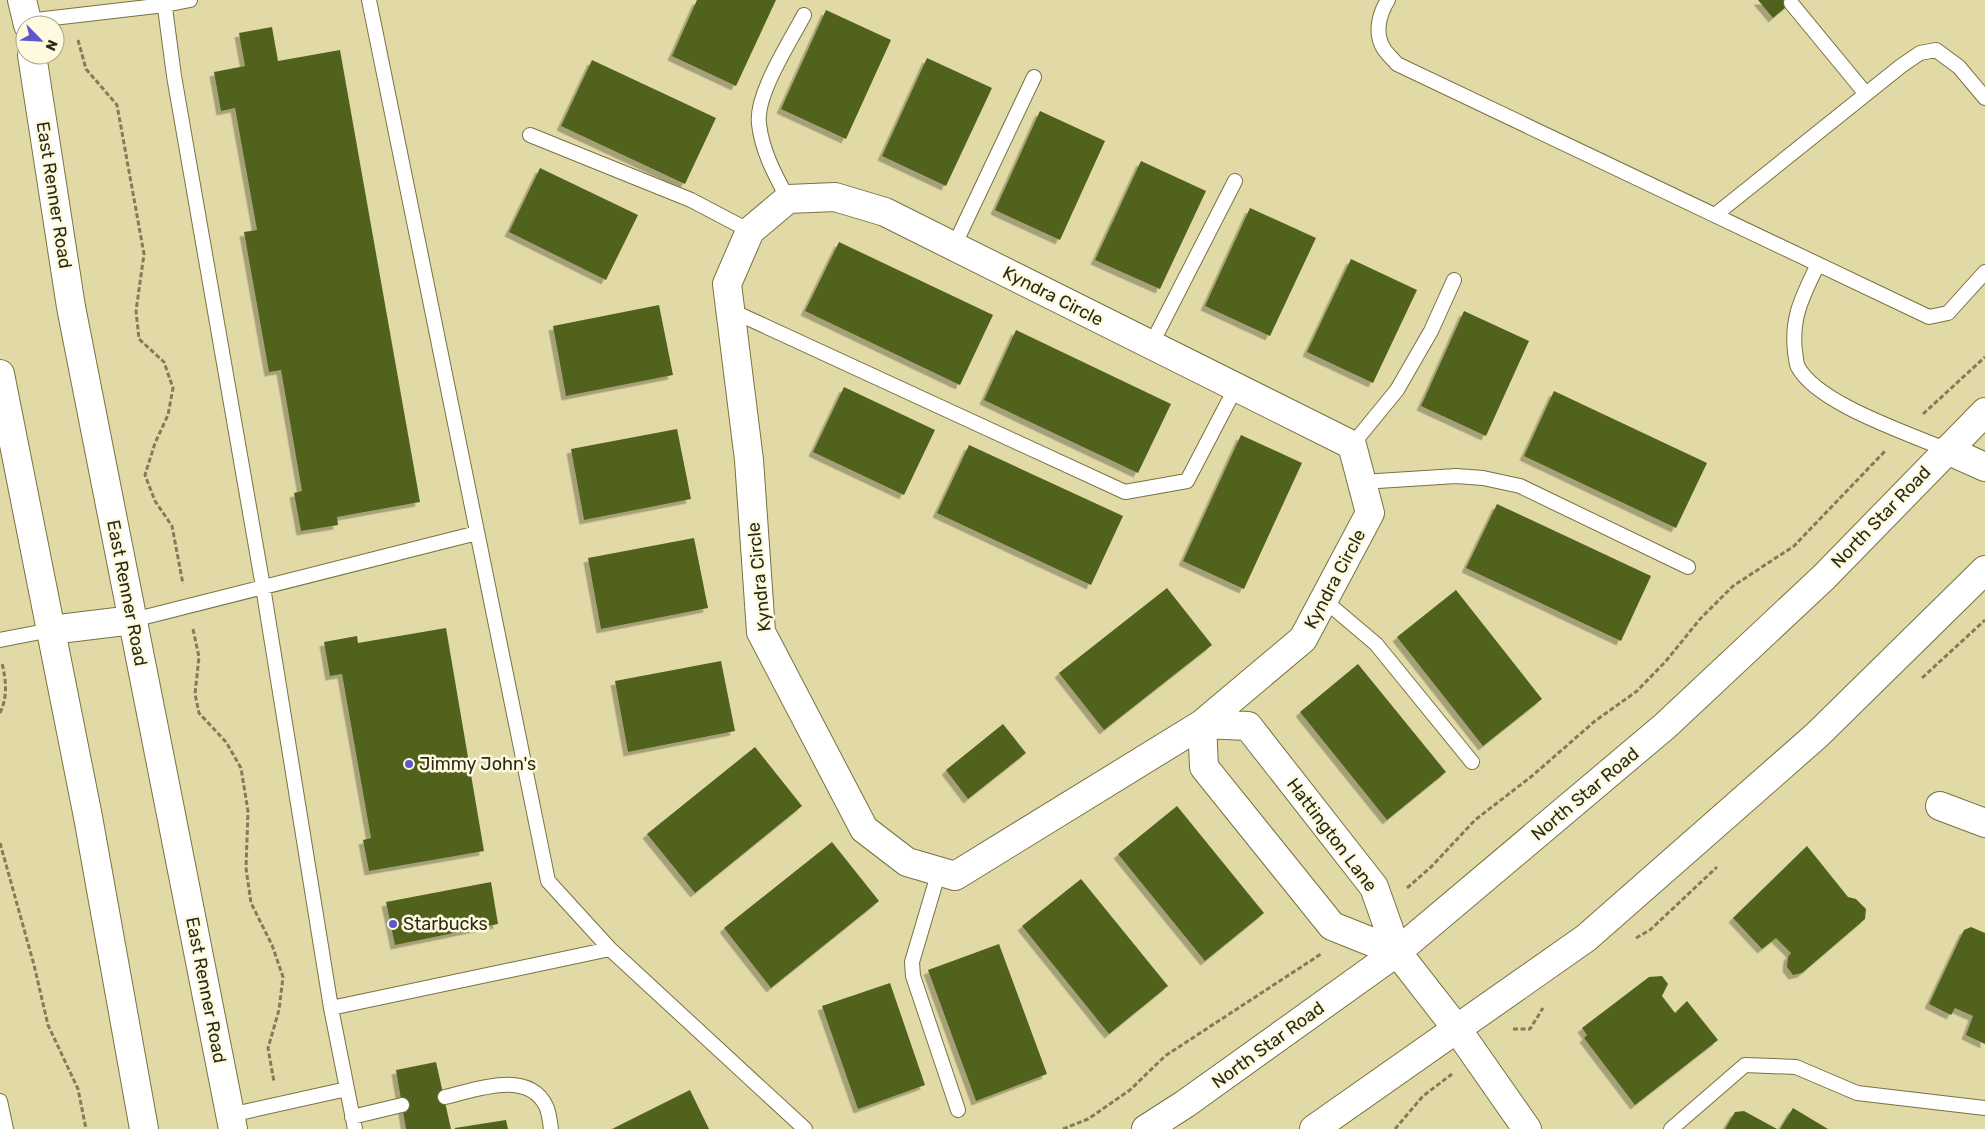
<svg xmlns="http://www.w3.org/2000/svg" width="1985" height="1129" viewBox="0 0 1985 1129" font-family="Rubik,sans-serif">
<defs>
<filter id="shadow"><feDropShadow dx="-4.5" dy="4.5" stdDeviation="0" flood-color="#0004"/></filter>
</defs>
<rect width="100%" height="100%" fill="#e1daa6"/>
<!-- building -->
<path fill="#51621d" filter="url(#shadow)" d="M697,0H776L736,86L672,56Z
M1758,0H1794L1773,18Z
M826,10L891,40L846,139L781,109Z
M272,27L278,61L340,50L420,502L337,517L338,525L301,531L294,493L302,491L281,370L269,372L244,232L257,230L235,108L221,111L214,72L245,66L239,33Z
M927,58L992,88L946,186L882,156Z
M592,60L716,118L685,184L561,126Z
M1040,111L1105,141L1060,240L995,210Z
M1141,161L1206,191L1160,289L1095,260Z
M540,168L638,215L606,280L509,232Z
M1250,208L1316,238L1270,336L1205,306Z
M839,242L993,315L960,385L805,311Z
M1351,259L1417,290L1373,383L1307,352Z
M659,305L673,375L566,396L553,326Z
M1464,311L1529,341L1486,436L1421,406Z
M1016,330L1171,404L1138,473L984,400Z
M844,387L935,430L904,495L813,452Z
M1554,391L1707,463L1676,528L1524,456Z
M677,429L691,499L584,520L571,449Z
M1241,435L1302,463L1244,589L1183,561Z
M969,445L1123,516L1091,585L937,513Z
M1497,504L1651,576L1621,641L1466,568Z
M694,538L708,608L601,629L588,558Z
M1167,588L1212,645L1104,730L1059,673Z
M1456,590L1542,699L1483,746L1397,637Z
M446,628L484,851L369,871L363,840L371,838L342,674L330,676L324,642L357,636L358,643Z
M721,661L735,731L628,752L615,681Z
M1358,664L1446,772L1387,820L1300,712Z
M1003,724L1026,753L968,799L946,770Z
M755,747L802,806L695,893L647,834Z
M1177,806L1264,913L1205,961L1118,854Z
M832,842L879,901L771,988L724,928Z
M1807,846L1848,897L1856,899L1866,909L1865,919L1802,973L1793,975L1787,967L1788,957L1791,953L1776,938L1762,949L1733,918Z
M1081,879L1168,986L1109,1034L1022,926Z
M491,882L498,924L395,945L386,902Z
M1971,927L1985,933V1044L1966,1035L1973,1016L1955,1008L1951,1015L1929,1004L1964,930Z
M999,944L1047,1074L976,1101L928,970Z
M1662,976L1668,984L1662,996L1675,1013L1687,1001L1718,1040L1635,1105L1584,1038L1587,1035L1582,1028L1649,977Z
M890,983L925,1085L858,1109L822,1006Z
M436,1062L451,1129H406L396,1070Z
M690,1090L709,1129H612Z
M1793,1108L1828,1129H1780Z
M1744,1111L1777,1129H1725L1735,1112Z
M506,1120L508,1129H455V1128Z"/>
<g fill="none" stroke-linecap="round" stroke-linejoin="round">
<defs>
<path id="lane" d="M164,0L174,76L263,587L331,1008L355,1129
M369,0L548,881L610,949L805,1129
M1388,0C1379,14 1374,34 1384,49C1387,54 1393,59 1397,64L1929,317L1948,313L1985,272
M1791,3L1866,94
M27,21L165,5L190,0
M530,135L691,200L750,231
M788,199C775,175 762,151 759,124C755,95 790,42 804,15
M1715,215L1901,66L1920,53L1936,50L1959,67L1985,98
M954,246L1034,77
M1818,264C1803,296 1791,316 1795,352C1796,356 1796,363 1798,367C1818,404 1908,433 1947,450
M730,310L1125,492L1187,481L1236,387
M1151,345L1235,181
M1352,445L1397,390L1431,331L1454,280
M1362,482L1456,476L1483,478L1520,486L1688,567
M1324,600L1376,644L1472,762
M133,620L477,533
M0,640L51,630
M939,871L912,962L913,976L958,1110
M331,1008L610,949
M445,1097C475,1090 528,1069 546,1106C549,1112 550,1122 551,1129
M0,1101L6,1129
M230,1115L347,1089
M352,1117L402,1105
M1671,1129L1745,1065L1796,1067L1857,1093L1985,1108"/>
<path id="street" d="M835,197L885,212L1352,445L1370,513L1303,639L1202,724L955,876L907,862L864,829L761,632L749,460L727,284L750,231L788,199Z
M1947,450L1985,467
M1202,724L1248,726L1374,887L1397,952L1332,926L1204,767Z
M1940,806L1985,823
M1457,1029L1527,1129"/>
<path id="secondary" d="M22,0L28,25
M32,55L71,307L233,1129
M0,374L88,817L144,1129
M51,630L133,620
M1397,952L1457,1029
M1146,1129L1185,1104L1397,952L1665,726L1824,577L1985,412
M1314,1129L1586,938L1817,735L1985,570"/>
</defs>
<!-- lane casing -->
<use href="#lane" stroke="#797241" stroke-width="16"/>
<!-- street casing -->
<use href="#street" stroke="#797241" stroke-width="30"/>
<!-- secondary casing -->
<use href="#secondary" stroke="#797241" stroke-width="30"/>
<!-- path -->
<path stroke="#817c59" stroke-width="3" stroke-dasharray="5 2.5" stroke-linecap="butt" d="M78,40L86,69L117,105L144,254L136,311L139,339L164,362L173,388L168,415L155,443L145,475L155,501L172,526L183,584
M1923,414L1985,357
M193,629L199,657L195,694L199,713L226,742L241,768L248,811L246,868L251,903L272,945L283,977L279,1010L268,1048L274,1082
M1922,678L1985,620
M0,713C8,696 6,680 2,663
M0,843L34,965L48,1025L78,1089L86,1129
M1407,888L1431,867L1475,820L1532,776L1595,721L1637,691L1666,661L1700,619L1733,586L1794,546L1886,450
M1636,938L1650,930L1717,867
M1513,1029H1530L1543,1008
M1063,1129L1088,1119L1130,1090L1165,1056L1321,954
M1395,1129L1423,1096L1452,1074"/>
<!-- lane -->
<use href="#lane" stroke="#fff" stroke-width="14"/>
<!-- street -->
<use href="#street" stroke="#fff" stroke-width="28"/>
<!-- secondary -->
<use href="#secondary" stroke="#fff" stroke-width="28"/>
</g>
<!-- markers -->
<g fill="#5e54cd" stroke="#fdfae0" stroke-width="2">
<circle cx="409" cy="764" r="5"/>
<circle cx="393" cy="924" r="5"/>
</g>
<g text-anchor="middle" stroke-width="5" stroke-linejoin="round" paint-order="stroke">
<!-- street labels -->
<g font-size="18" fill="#2c2915" stroke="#fdfae0">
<text transform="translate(54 195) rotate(81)" y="6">East Renner Road</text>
<text transform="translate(1053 296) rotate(27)" y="6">Kyndra Circle</text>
<text transform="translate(1881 517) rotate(-46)" y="6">North Star Road</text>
<text transform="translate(759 577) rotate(-96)" y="6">Kyndra Circle</text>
<text transform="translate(1335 579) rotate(-62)" y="6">Kyndra Circle</text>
<text transform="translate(127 593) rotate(79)" y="6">East Renner Road</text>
<text transform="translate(1585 794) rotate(-40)" y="6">North Star Road</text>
<text transform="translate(1332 835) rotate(53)" y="6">Hattington Lane</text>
<text transform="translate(206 990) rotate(79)" y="6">East Renner Road</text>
<text transform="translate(1268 1045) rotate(-36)" y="6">North Star Road</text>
</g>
<!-- poi labels -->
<g font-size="18" fill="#2c2915" stroke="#fdfae0" text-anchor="start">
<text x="419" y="770">Jimmy John's</text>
<text x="403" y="930">Starbucks</text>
</g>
</g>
<!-- north arrow -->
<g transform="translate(40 40) rotate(114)"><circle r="24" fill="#fdfae0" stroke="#a9a68f"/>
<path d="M0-4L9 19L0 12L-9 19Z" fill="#5e54cd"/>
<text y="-8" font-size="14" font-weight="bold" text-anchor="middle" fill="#2c2915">N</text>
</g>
</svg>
